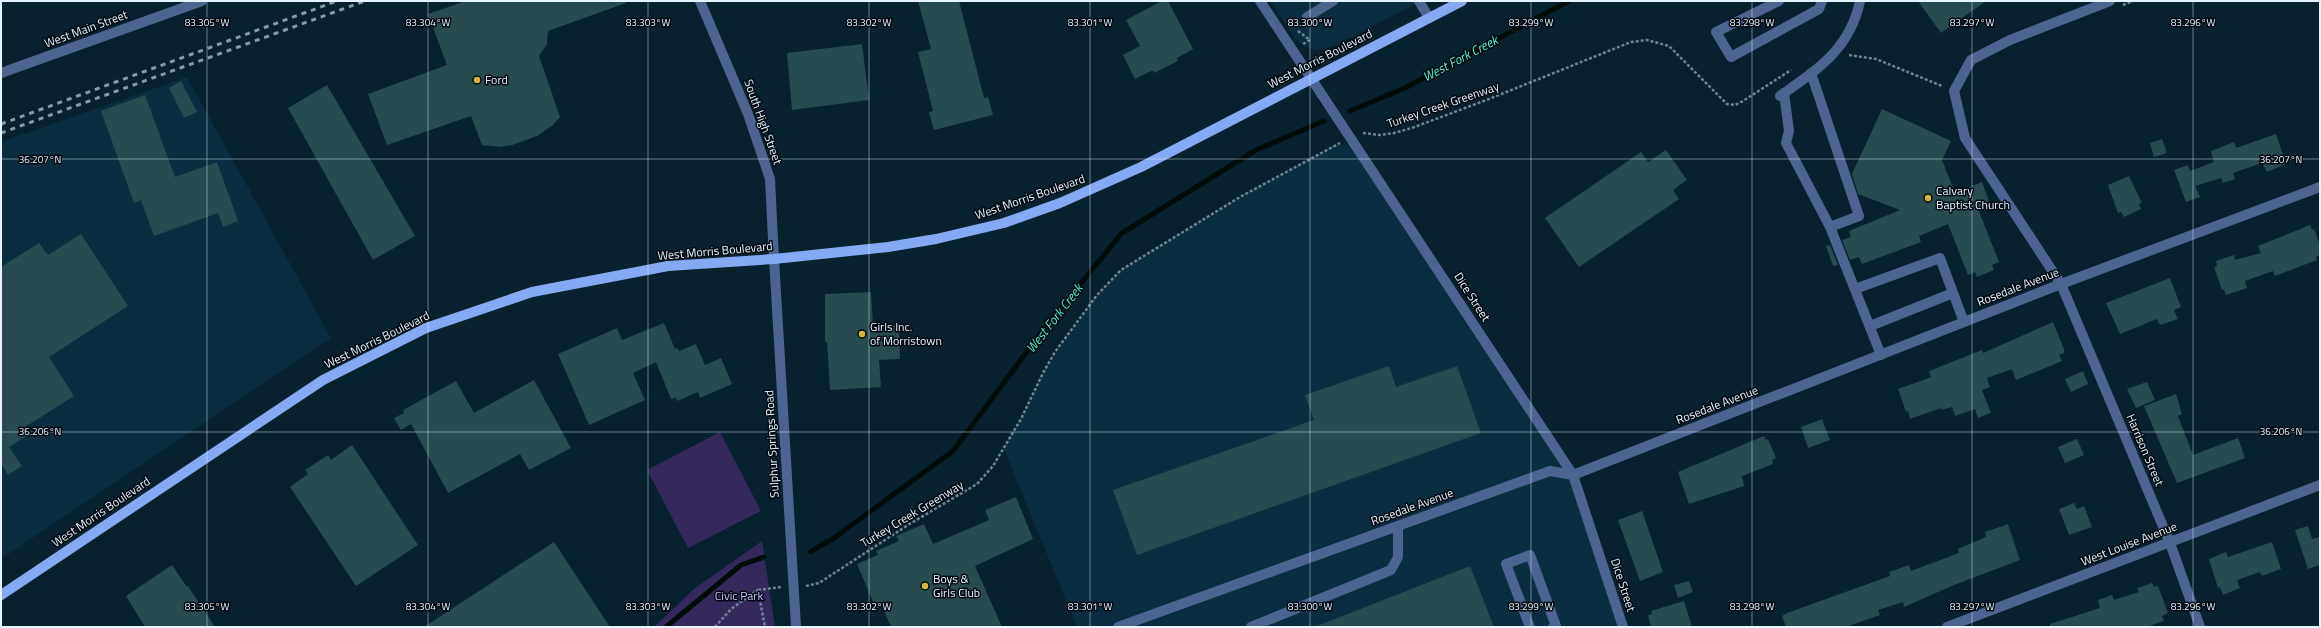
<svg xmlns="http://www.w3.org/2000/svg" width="2321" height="628" viewBox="0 0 2321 628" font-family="'Titillium Web',sans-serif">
<rect width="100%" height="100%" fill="#07212f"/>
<!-- built -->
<path fill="#0a2d3f" d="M1270,1H1422L1332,47L1312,50L1297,41Z
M187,77L331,338L1,559V142Z
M1335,145H1357L1573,475L1628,627H1077L1003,447L1030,403L1043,373L1097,295L1121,270L1240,197Z"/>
<!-- green -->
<path fill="#35295c" d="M720,432L761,511L688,548L647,470Z
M762,541L775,627H654L694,589Z"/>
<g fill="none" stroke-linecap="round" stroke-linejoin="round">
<!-- stream -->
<path stroke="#010b08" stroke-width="5" d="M1350,111L1405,88L1569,1
M810,552L834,538L953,451L1046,326L1122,233L1256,150L1324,121
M666,627L741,565L764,557"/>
</g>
<!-- building -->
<path fill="#284b50" d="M466,1H626V3L548,31L547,44L539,56L560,117L553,125L537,136L512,145L501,147L482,145L471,116L387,145L368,94L447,65L428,14Z
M918,1H959L984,98L988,97L993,115L934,130L929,112L933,111L918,52L931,49Z
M1162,1H1168L1193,49L1177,58L1178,61L1154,73L1153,70L1135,79L1123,55L1140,46L1126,20Z
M1918,1H1986L1941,33Z
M862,44L869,100L792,110L787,53Z
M181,81L197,112L184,118L169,88Z
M327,85L415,236L373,260L288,108Z
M145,95L175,177L217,162L238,221L223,227L218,213L154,236L141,200L134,203L101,111Z
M1882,109L1951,141L1942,160L1955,193L1982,182L1990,204L1978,209L1999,262L1992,265L1994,270L1977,277L1975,272L1968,275L1948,224L1919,236L1921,242L1862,264L1859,257L1850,260L1842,240L1851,237L1849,231L1900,210L1858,194L1852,174Z
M2276,134L2286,164L2267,172L2262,163L2233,173L2235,179L2223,183L2221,178L2195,186L2200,197L2186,202L2174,170L2188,165L2190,171L2214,162L2211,151L2234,142L2236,148Z
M2162,139L2167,153L2154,157L2150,143Z
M1666,150L1687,180L1673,190L1679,199L1579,267L1545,218L1641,152L1648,162Z
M2129,176L2142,203L2139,204L2141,209L2124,217L2121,212L2118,213L2108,185Z
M2310,225L2312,230L2314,229L2320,245V255L2316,257L2317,260L2275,276L2273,271L2245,281L2247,288L2226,295L2224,289L2222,290L2214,267L2217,266L2216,261L2234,255L2235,260L2261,253L2258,246Z
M81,234L128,306L49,357L74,396L22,429L26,436L9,447L22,466L8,475L1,464V267L39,243L48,255Z
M1830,245L1838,265L1833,266L1826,246Z
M2170,278L2181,307L2174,310L2178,319L2160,325L2157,319L2120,334L2106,303Z
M871,292L873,327L899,325L900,359L879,360L881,387L830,390L827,342H825V294Z
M2053,322L2064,349V353L2059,355L2062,361L2016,380L2012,369L1987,378L1990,387L1982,390L1991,413L1978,418L1975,409L1955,416L1952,407L1941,410V408L1910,419L1908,411L1906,412L1898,389L1929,378L1931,377L1929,371L1982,350L1983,353Z
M664,323L675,349L677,348L679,351L696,344L705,365L721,358L732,384L700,398L698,392L677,401L676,398L671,399L656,362L633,373L645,400L589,425L558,354L617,328L622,340Z
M1389,366L1396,387L1457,366L1481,433L1137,555L1113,490L1314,420L1305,395Z
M2083,371L2088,384L2071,392L2065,379Z
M534,380L571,448L529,470L520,454L448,493L411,424L401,430L394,418L404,413L403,410L456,381L474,413Z
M2147,382L2155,400L2136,408L2127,389Z
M2176,394L2182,414L2178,416L2193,455L2238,438L2245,458L2177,483L2144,406Z
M1822,419L1830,440L1808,448L1801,427Z
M1764,436L1766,440L1768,439L1776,458L1772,460L1773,464L1742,476L1744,486L1689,504L1678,472Z
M2077,439L2084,455L2065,463L2058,447Z
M352,445L418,545L356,586L290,487L308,474L305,470L328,455L331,460Z
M1016,497L1033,539L975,566L1002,627H891L882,606L876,609L857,564L878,555L876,551L899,541L896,536L924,524L933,544L989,520L985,510Z
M2074,503L2077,509L2084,506L2092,527L2069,535L2059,509Z
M1642,511L1663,572L1640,581L1618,520Z
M2008,524L2020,560L1954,585L1904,607L1903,602L1878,610L1880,615L1846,627H1786L1782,616L1787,613L1890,576L1889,572L1909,565L1911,571L1959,553L1958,549L1986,537L1985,532Z
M2308,526L2312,539L2320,537V565L2308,569L2295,530Z
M554,542L610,627H424Z
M2272,542L2281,569L2262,576L2260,572L2237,580L2240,588L2223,595L2220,587L2218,588L2209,559L2226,552L2228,557Z
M172,565L187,587L188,586L215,627H145L126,596Z
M1470,566L1494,627H1317V626Z
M1689,581L1693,592L1678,598L1674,585Z
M2152,583L2154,587L2158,586L2168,613L2162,616L2164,621L2146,627H2050V624L2100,608L2098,600L2112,595L2114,600L2139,592L2137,588Z
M1684,601L1692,627H1651L1648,615L1652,614L1651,611Z"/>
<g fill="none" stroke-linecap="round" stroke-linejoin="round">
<!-- path -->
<path stroke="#6f8490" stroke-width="2.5" stroke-dasharray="3 2" stroke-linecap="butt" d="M2123,5L2133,1
M1298,31L1310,40L1303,44
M1849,55L1876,59L1942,86
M1363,133L1380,135L1394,133L1412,128L1489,99L1631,42L1647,40L1669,46L1727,104L1735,105L1743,101L1791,70
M806,586L819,583L908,525L977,484L993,466L1021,419L1043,373L1055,352L1097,295L1121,270L1240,197L1340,143
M758,590L781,587
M715,627L731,609L758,590L765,627"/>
<!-- service -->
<path stroke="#4e6490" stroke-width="10" d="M1419,1L1429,18
M1779,1L1716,32L1731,57L1819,9L1822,1
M1307,17L1333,1
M1811,73L1859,216L1830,227
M1784,93L1789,131L1786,143L1830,227L1881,355
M1855,289L1940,258L1964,322
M1870,326L1953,293
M1251,627L1391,570L1398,557V526
M1530,627L1506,564L1530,555L1556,626L1553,627"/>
<!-- minor -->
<path stroke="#4e6490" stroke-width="10" d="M700,1L748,114L770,179L774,259
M1260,1L1573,475L1623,627
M2110,1L2010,40L1971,60L1954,91L1965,138L2061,284L2170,543L2200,627
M1,73L202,1
M1780,96C1818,69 1850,49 1860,1
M1118,627L1550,471L1573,475L2061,284L2320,187
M1947,627L2320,485"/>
<!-- tertiary -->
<path stroke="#4e6490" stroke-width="10" d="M774,259L796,627"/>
<!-- primary -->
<path stroke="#85aaf4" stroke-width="10" d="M1,595L323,380L426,328L532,292L668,266L774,259L888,247L936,239L1004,223L1060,203L1141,167L1462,1"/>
<!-- rail -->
<path stroke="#879ba7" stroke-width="3" stroke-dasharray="5 5" stroke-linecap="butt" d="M1,124L337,1
M1,133L365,1"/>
</g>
<!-- ticks -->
<path fill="none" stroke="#e5f4fe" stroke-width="1" stroke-opacity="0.45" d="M207,1V627M428,1V627M648,1V627M869,1V627M1090,1V627M1310,1V627M1531,1V627M1752,1V627M1972,1V627M2193,1V627M1,159H2320M1,432H2320"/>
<!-- markers -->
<g fill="#d7b534" stroke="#020a10" stroke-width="1.5">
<circle cx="477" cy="80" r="4"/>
<circle cx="1928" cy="198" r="4"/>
<circle cx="862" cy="334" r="4"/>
<circle cx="925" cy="586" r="4"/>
</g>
<g text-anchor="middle" stroke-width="3" stroke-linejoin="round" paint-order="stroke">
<!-- street labels -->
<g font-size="12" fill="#e5f4fe" stroke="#020a10">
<text transform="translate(86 29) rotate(-20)" y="4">West Main Street</text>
<text transform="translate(1320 59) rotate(-27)" y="4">West Morris Boulevard</text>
<text transform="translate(1443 105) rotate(-19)" y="4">Turkey Creek Greenway</text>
<text transform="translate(763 122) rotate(70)" y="4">South High Street</text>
<text transform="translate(1030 197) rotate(-19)" y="4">West Morris Boulevard</text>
<text transform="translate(715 251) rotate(-5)" y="4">West Morris Boulevard</text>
<text transform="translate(2018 287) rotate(-21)" y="4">Rosedale Avenue</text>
<text transform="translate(1472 297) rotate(57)" y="4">Dice Street</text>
<text transform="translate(377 340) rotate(-26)" y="4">West Morris Boulevard</text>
<text transform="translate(1717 405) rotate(-21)" y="4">Rosedale Avenue</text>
<text transform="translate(772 444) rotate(-93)" y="4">Sulphur Springs Road</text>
<text transform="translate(2145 450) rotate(67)" y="4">Harrison Street</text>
<text transform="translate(1412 507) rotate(-20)" y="4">Rosedale Avenue</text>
<text transform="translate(101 512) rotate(-34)" y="4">West Morris Boulevard</text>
<text transform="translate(912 514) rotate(-31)" y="4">Turkey Creek Greenway</text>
<text transform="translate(2129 544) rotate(-21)" y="4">West Louise Avenue</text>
<text transform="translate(1623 585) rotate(72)" y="4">Dice Street</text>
</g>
<!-- poi labels -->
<g font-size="12" fill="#e5f4fe" stroke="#020a10" text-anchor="start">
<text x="485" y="84">Ford</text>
<text x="1936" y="195">Calvary<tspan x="1936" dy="14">Baptist Church</tspan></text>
<text x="870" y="331">Girls Inc.<tspan x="870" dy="14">of Morristown</tspan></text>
<text x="933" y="583">Boys &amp;<tspan x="933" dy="14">Girls Club</tspan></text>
</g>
<!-- park labels -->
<g font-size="12" fill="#c6bcf8" stroke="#020a10">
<text x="739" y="600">Civic Park</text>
</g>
<!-- water labels -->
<g font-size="13" font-style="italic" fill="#50f2d5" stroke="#020a10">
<text transform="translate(1460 58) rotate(-28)" y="5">West Fork Creek</text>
<text transform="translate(1054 318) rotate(-52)" y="5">West Fork Creek</text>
</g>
</g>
<g font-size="10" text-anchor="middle" fill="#e5f4fe" stroke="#020a10" stroke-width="3" stroke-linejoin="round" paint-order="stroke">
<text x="207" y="26">83.305°W</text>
<text x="428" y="26">83.304°W</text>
<text x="648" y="26">83.303°W</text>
<text x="869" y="26">83.302°W</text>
<text x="1090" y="26">83.301°W</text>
<text x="1310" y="26">83.300°W</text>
<text x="1531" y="26">83.299°W</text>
<text x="1752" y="26">83.298°W</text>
<text x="1972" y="26">83.297°W</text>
<text x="2193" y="26">83.296°W</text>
<text x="40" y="163">36.207°N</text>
<text x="2281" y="163">36.207°N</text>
<text x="40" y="435">36.206°N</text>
<text x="2281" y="435">36.206°N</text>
<text x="207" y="610">83.305°W</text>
<text x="428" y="610">83.304°W</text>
<text x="648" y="610">83.303°W</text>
<text x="869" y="610">83.302°W</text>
<text x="1090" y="610">83.301°W</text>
<text x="1310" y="610">83.300°W</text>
<text x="1531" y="610">83.299°W</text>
<text x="1752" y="610">83.298°W</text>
<text x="1972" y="610">83.297°W</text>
<text x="2193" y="610">83.296°W</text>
</g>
<!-- border -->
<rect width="2321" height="628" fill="none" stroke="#e5f4fe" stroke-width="4"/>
</svg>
